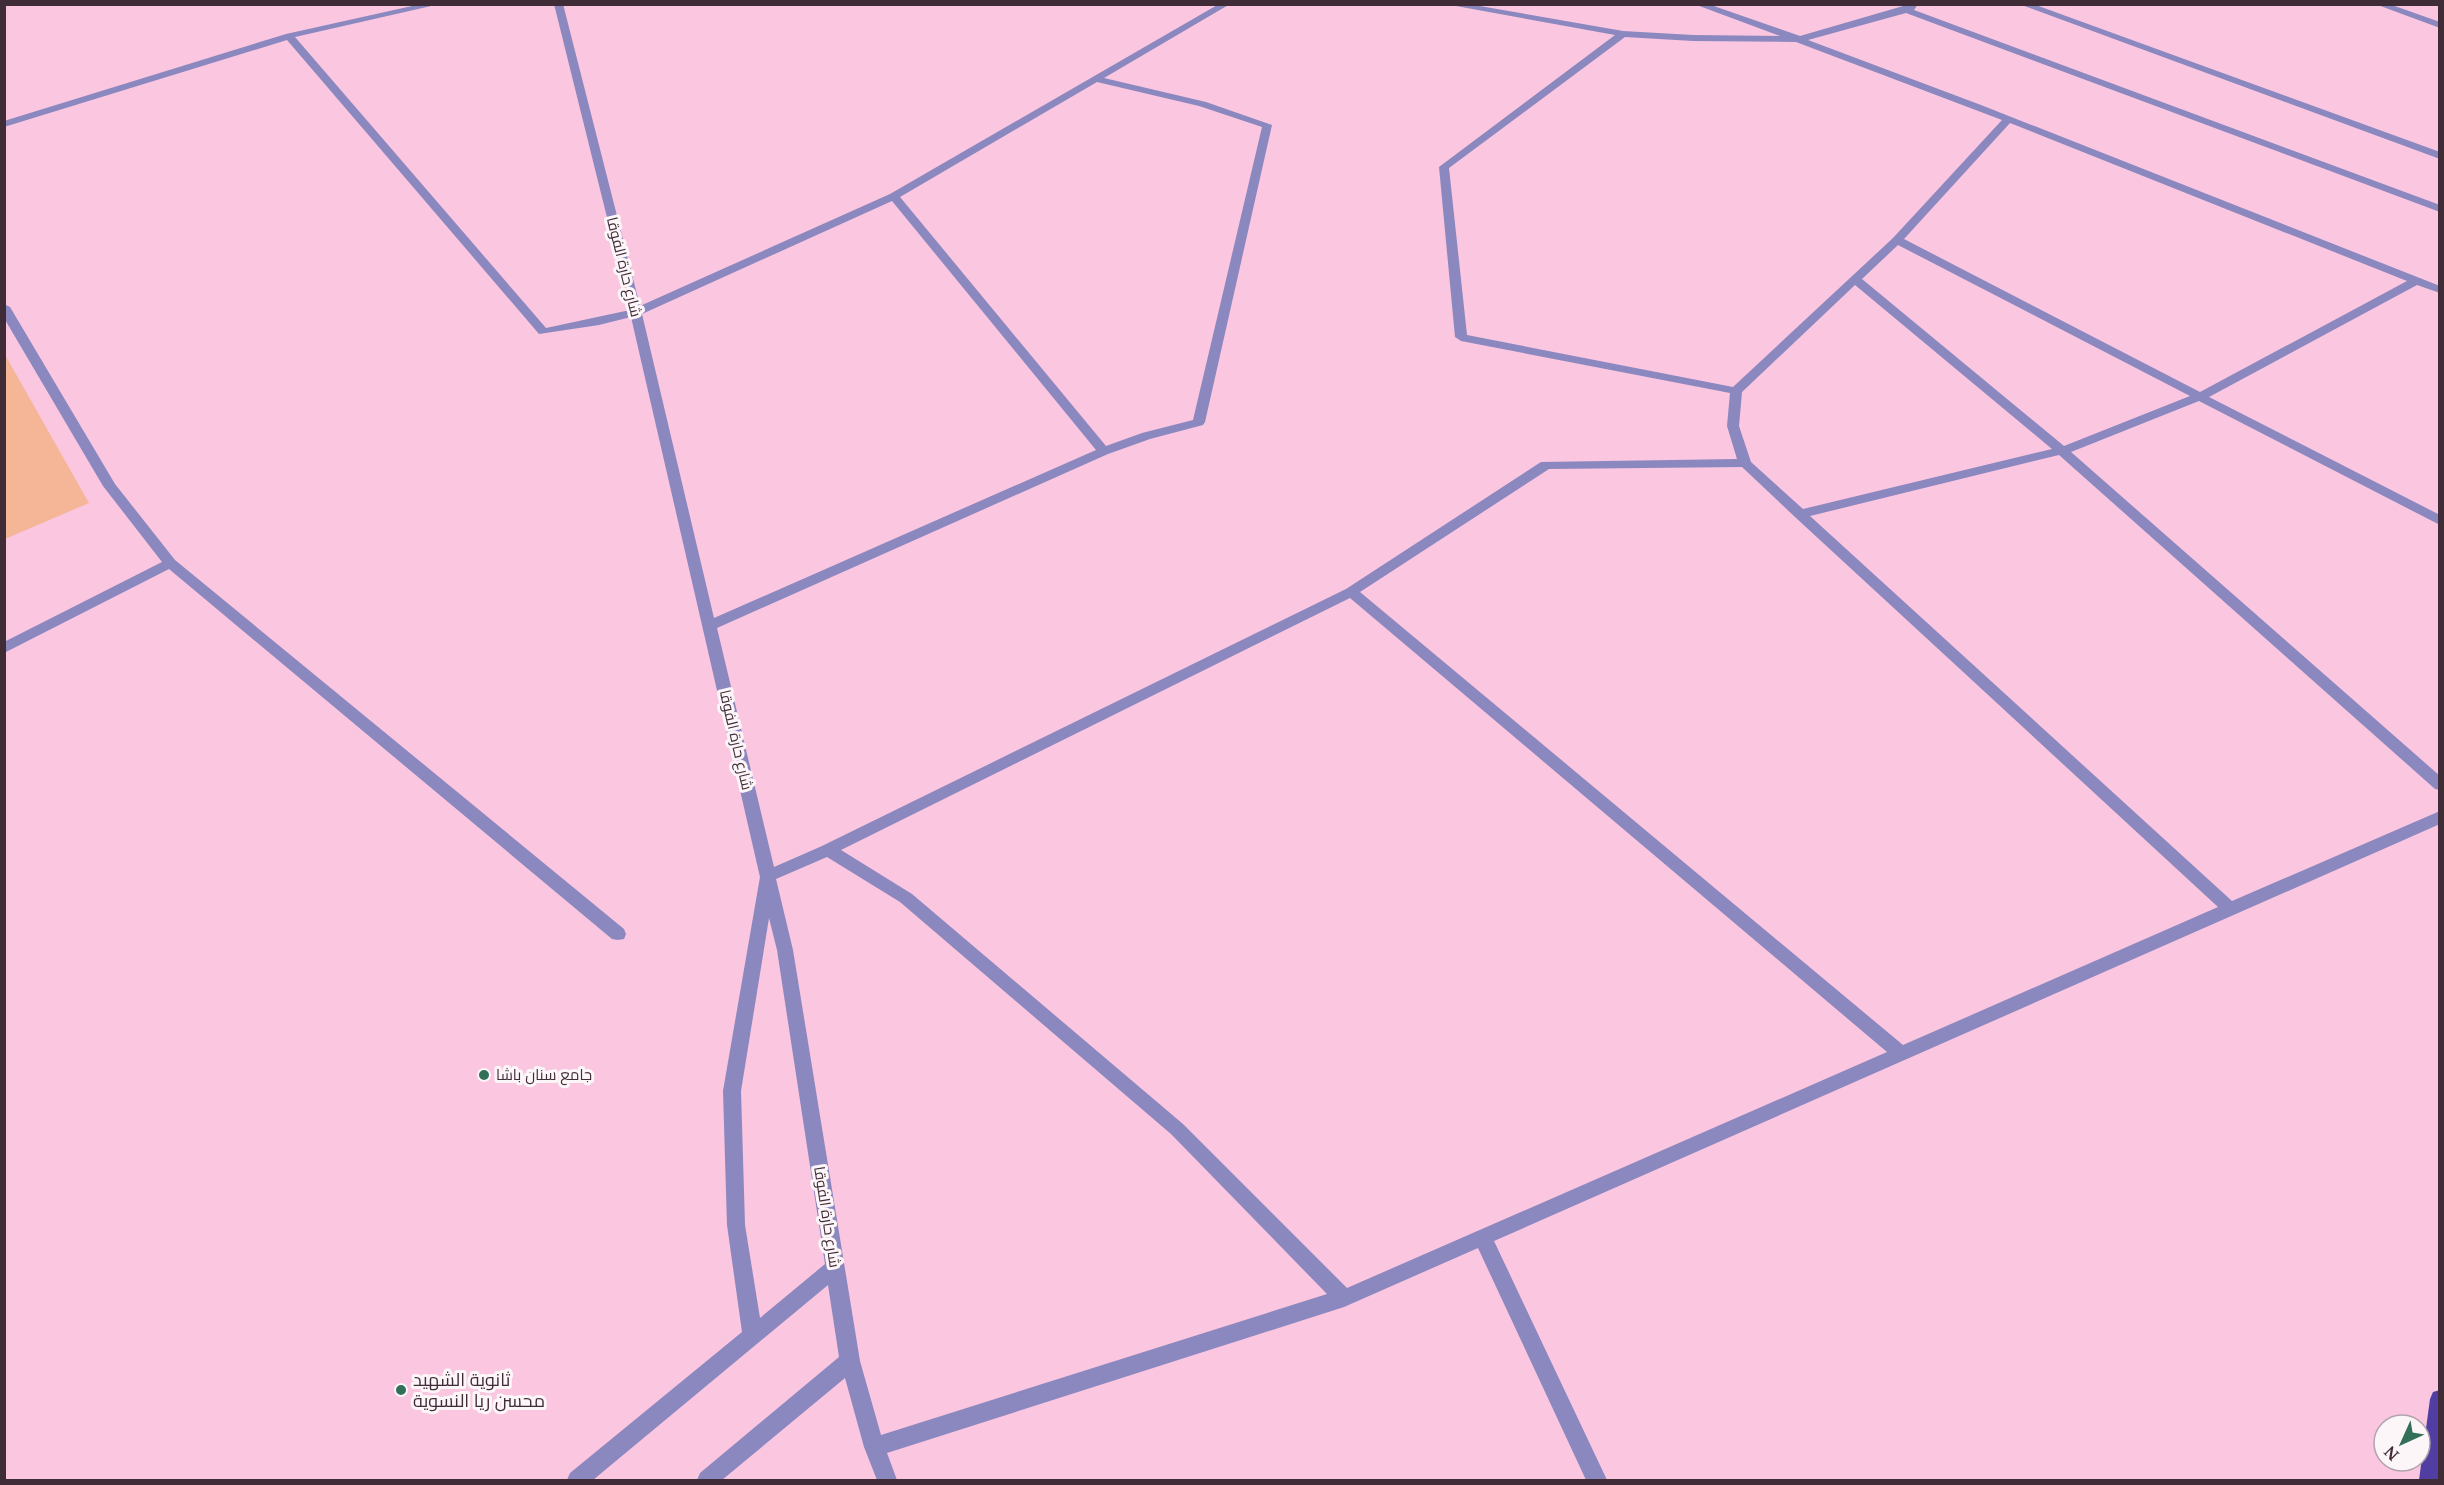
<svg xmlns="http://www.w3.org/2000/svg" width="2444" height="1485" viewBox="0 0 2444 1485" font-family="'Noto Serif',Cairo,serif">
<rect width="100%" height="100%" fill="#fac6e0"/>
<!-- green -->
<path fill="#f5b698" d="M4,353L89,503L5,539H4Z"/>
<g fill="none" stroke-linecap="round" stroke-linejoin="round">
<!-- minor -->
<path fill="#8b87bf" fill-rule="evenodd" d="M421,4H440L295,37L546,328L630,310L554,4H563L640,306L890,194L1219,4H1230L1104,78L1206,102L1272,125L1205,422L1203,425L1150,439L1108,454L717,628L774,867L822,846L1346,589L1541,462L1737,459L1727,426L1730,393L1461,341L1455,337L1439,167L1615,35L1445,4H1468L1623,31L1693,35L1780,36L1694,4H1708L1800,36L1910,4H1918L1914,10L2440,205V212L1906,13L1808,40L1981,105L2440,286V293L2417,285L2209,397L2440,515V525L2199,401L2071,452L2440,776V790L2435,789L2059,455L1810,516L2232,901L2440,811V824L1494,1241L1607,1480H1586L1478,1248L1344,1307L887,1453L897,1480H877L864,1447L845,1378L722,1480H697L700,1473L839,1357L828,1285L593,1480H567L570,1473L742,1332L727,1225L723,1091L760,877L631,317L599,325L539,334L287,40L4,127V121L286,34ZM1625,37L1693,41L1796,42L2002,120L1893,238L1733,387L1467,335L1449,168ZM1097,82L1199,106L1262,127L1193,420L1142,433L1106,446L900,197ZM2010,123L2407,281L2200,392L1904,239ZM892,201L1096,450L714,618L642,314ZM1898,245L2190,396L2064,446L1862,279ZM1855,285L2052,449L1803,509L1751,462L1739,426L1742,392ZM1742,467L1795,517L2218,907L1903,1045L1360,592L1549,469ZM1350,598L1887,1052L1347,1288L1183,1124L912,894L841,850ZM827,857L900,902L1171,1134L1327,1294L881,1435L860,1361L793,950L776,879ZM769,918L777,950L825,1264L760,1318L745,1225L741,1091Z
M2019,4H2033L2440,152V159Z
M2375,4H2389L2440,22V28Z
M4,304L10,307L115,484L175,560L624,929L626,934L624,939L618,940L612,939L169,569L4,653V642L162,562L103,486L4,318Z"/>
<!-- major -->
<path fill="#513ea3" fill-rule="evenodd" d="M2440,1390L2439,1480H2419L2430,1399L2433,1392Z"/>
</g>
<!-- markers -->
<g fill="#326e58" stroke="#fcf6f9" stroke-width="2">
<circle cx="484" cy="1075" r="6"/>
<circle cx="401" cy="1390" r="6"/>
</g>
<g text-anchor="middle" stroke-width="6" stroke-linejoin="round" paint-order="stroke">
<!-- street labels -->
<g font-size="15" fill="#402c37" stroke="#fcf6f9">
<text transform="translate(624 267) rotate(76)" y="5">شارع حارة الفوقا</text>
<text transform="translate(736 740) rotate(77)" y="5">شارع حارة الفوقا</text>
<text transform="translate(827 1217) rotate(81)" y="5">شارع حارة الفوقا</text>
</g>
<!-- poi labels -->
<g font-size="15" fill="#402c37" stroke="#fcf6f9" text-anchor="start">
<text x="496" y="1080">جامع سنان باشا</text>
</g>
<!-- near-poi labels -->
<g font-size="18" fill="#402c37" stroke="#fcf6f9" text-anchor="start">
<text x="413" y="1386">ثانوية الشهيد<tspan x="413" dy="21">محسن ريا النسوية</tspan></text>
</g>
</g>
<!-- border -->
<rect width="2444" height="1485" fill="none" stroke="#402c37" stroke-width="12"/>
<!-- north arrow -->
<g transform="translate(2402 1443) rotate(225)"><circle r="28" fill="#fcf6f9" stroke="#b1a5ab" stroke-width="1.5"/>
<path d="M0-4.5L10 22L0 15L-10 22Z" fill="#326e58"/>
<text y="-9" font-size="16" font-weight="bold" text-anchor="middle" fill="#402c37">N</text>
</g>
</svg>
